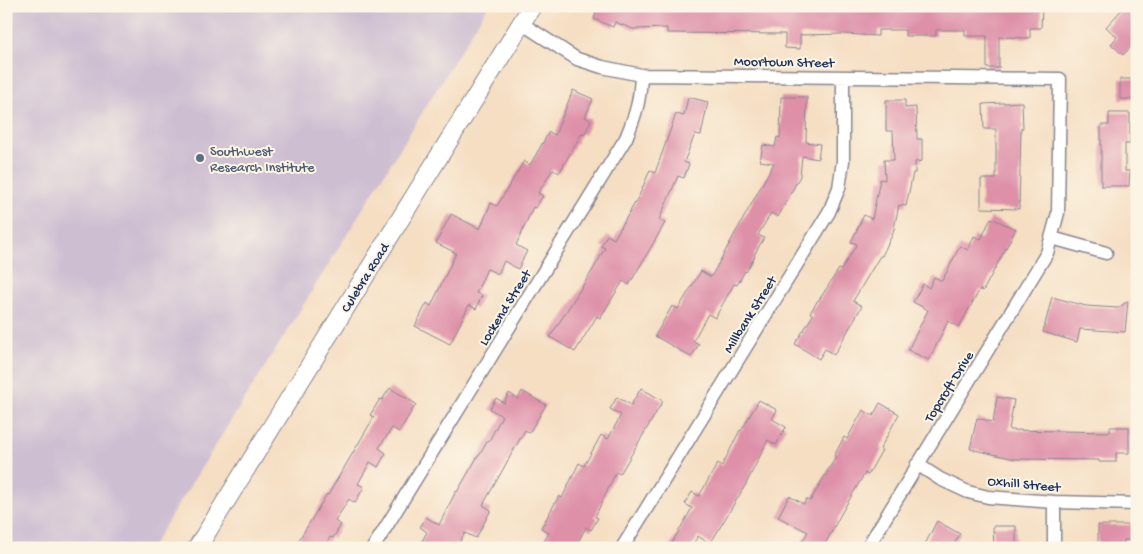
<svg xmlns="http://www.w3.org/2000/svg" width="1143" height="554" viewBox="0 0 1143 554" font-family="'Gochi Hand',sans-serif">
<rect width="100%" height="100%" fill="#fcf5e5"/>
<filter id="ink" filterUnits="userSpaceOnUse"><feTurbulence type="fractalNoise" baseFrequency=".02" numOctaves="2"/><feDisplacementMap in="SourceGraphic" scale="10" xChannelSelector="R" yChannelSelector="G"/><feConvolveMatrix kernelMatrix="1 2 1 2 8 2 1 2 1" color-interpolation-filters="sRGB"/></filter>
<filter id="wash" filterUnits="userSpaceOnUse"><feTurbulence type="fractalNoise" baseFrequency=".0096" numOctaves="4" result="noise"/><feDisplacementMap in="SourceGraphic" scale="20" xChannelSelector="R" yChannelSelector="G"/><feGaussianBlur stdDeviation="1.12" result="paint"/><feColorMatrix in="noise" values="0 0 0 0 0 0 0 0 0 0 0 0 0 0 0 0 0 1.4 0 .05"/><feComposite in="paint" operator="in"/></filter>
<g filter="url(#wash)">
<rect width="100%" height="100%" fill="#f5dec2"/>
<!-- industrial -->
<path fill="#cdbed2" d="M6,6H488L301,309L151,548H6Z"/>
<g id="blocks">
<!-- building -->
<path fill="#de90a9" d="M598,6H821V11L844,10V6L924,8V6H1028L1042,7L1041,28H1030V38L999,37V68H987V36H965V30H936V36H905V30H878V36L844,34L800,35V49L785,48V34L667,33V28L633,29L615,22L613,27L594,19Z
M1125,6H1128L1137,15V40L1123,55L1111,44L1117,37L1106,27Z
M1120,79H1137V99H1120Z
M573,90L593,99L585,117L591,120L584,135L582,133L559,173L553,169L538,193L543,196L535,208L533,207L516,245L527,251L518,269L504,261L498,274L487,269L476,293L482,295L476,309L469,305L450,344L415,326L427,303L431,306L456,253L436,243L451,214L480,229L491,203L497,206L524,161L530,165L549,132L555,135Z
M688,97L708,102L701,135L695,134L684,162L689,164L684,178L678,176L659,220L665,223L629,285L623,281L600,318L597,316L575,352L550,337L594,268L605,248L601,246L607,235L614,239L639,196L650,170L655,173L676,114L684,116Z
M781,97H807L806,142L820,144L818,159L802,156L800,176L778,217L771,213L758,235L764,238L754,255L755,256L746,272L745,271L737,285L734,284L715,318L708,314L693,341L699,344L691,357L655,336L672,306L678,309L701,271L711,277L774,163L760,161L763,145L775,147L777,137L780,138Z
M886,100H905V108L916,107L917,139H922V161L915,162V173H913L906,206L899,205L893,233L882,256H880L853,301L862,306L834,355L825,349L819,359L795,344L813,315L810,313L818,300H819L839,269L841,270L857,244L851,242L864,215L872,219L880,179L885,180L884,160H894L893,131H886Z
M1022,102L1023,128H1021L1019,209L981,208V179H996V129H984L983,104Z
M1109,113H1130V144H1125V171H1130L1129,186H1101V125H1109Z
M991,218L1016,229L983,291L980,289L959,327L948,321L929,360L908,350L928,310L913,302L923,284L929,288L934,277L942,281L960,246L968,250L974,236L981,239Z
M1052,297L1086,306L1118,308L1128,301L1125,332L1080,329L1077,342L1043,332Z
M390,388L416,404L399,432L392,428L379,448L386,453L378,467L370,462L358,484L364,487L355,503L349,499L335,521L341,525L333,538L330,537L324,548H294L327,494L328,495L374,417L370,415L380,399L382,400Z
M641,388L663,401L620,474L616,472L595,517L598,518L591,530L586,527L575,548H540L549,533L541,528L559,496L562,498L579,463L584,466L601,435L608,439L621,415L610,409L617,397L631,405Z
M522,391L546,405L529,433L525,430L483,505L491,510L476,538L465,533L456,548H418L427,532L420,527L426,517L439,525L456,491L457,492L478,456H479L488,440L489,441L502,416L490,409L496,398L504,403L509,393L518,399Z
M997,397L1014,400L1009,430L1110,432V427H1129V453H1116V462H1099V460L1015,459L970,449L977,418L993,422Z
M759,400L777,410L772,419L786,427L776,445L768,440L746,484L710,544L698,536L691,548H669L692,508L685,504L692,492L699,496L718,463L722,466L740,430L741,431Z
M880,403L899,414L880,449L882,450L868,475L865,473L842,512L823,548H798L808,532L778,517L789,496L804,504L806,499L810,501L836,457L834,456L844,437L847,439L863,410L873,416Z
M937,521L960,534L952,548H923Z
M1098,525H1135V540H1124V548H1098Z
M993,526H1016V548H994Z"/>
</g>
</g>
<g filter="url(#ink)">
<use href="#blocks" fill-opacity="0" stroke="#888690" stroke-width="1"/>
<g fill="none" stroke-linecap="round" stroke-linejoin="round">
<defs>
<path id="street" d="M521,23L577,59L602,67L641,75L1060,79L1058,213L1047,253L867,548
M1052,238L1106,253
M917,464L940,479L968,492L988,497L1054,502L1137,504
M1054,502V548
M373,548L626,138C636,114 640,101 641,75
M622,548L829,212L839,188L843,161V77"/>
<path id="secondary" d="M197,548L532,6"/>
</defs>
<!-- street casing -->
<use href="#street" stroke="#888690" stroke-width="15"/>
<!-- secondary casing -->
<use href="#secondary" stroke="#888690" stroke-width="20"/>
<!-- street -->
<use href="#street" stroke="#fff" stroke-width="12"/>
<!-- secondary -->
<use href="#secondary" stroke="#fff" stroke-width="18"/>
</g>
</g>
<!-- markers -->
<circle fill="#5c6f8a" stroke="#fcf5e5" stroke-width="2" cx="200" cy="158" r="5"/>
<g text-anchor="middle" stroke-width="4" stroke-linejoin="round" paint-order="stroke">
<!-- street labels -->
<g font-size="14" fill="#1b2f5e" stroke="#fcf5e5">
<text transform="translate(784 61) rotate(1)" y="5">Moortown Street</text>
<text transform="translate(364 277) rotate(-58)" y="5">Culebra Road</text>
<text transform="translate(504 307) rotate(-58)" y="5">Lockend Street</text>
<text transform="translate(749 314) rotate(-58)" y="5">Millbank Street</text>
<text transform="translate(948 386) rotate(-58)" y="5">Topcroft Drive</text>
<text transform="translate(1024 483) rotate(5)" y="5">Oxhill Street</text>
</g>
<!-- service labels -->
<g font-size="14" fill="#4e5e75" stroke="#fcf5e5" text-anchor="start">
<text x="210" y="155">Southwest<tspan x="210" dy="16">Research Institute</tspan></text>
</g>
</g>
<!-- margin -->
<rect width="1143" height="554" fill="none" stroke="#fcf5e5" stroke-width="25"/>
</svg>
